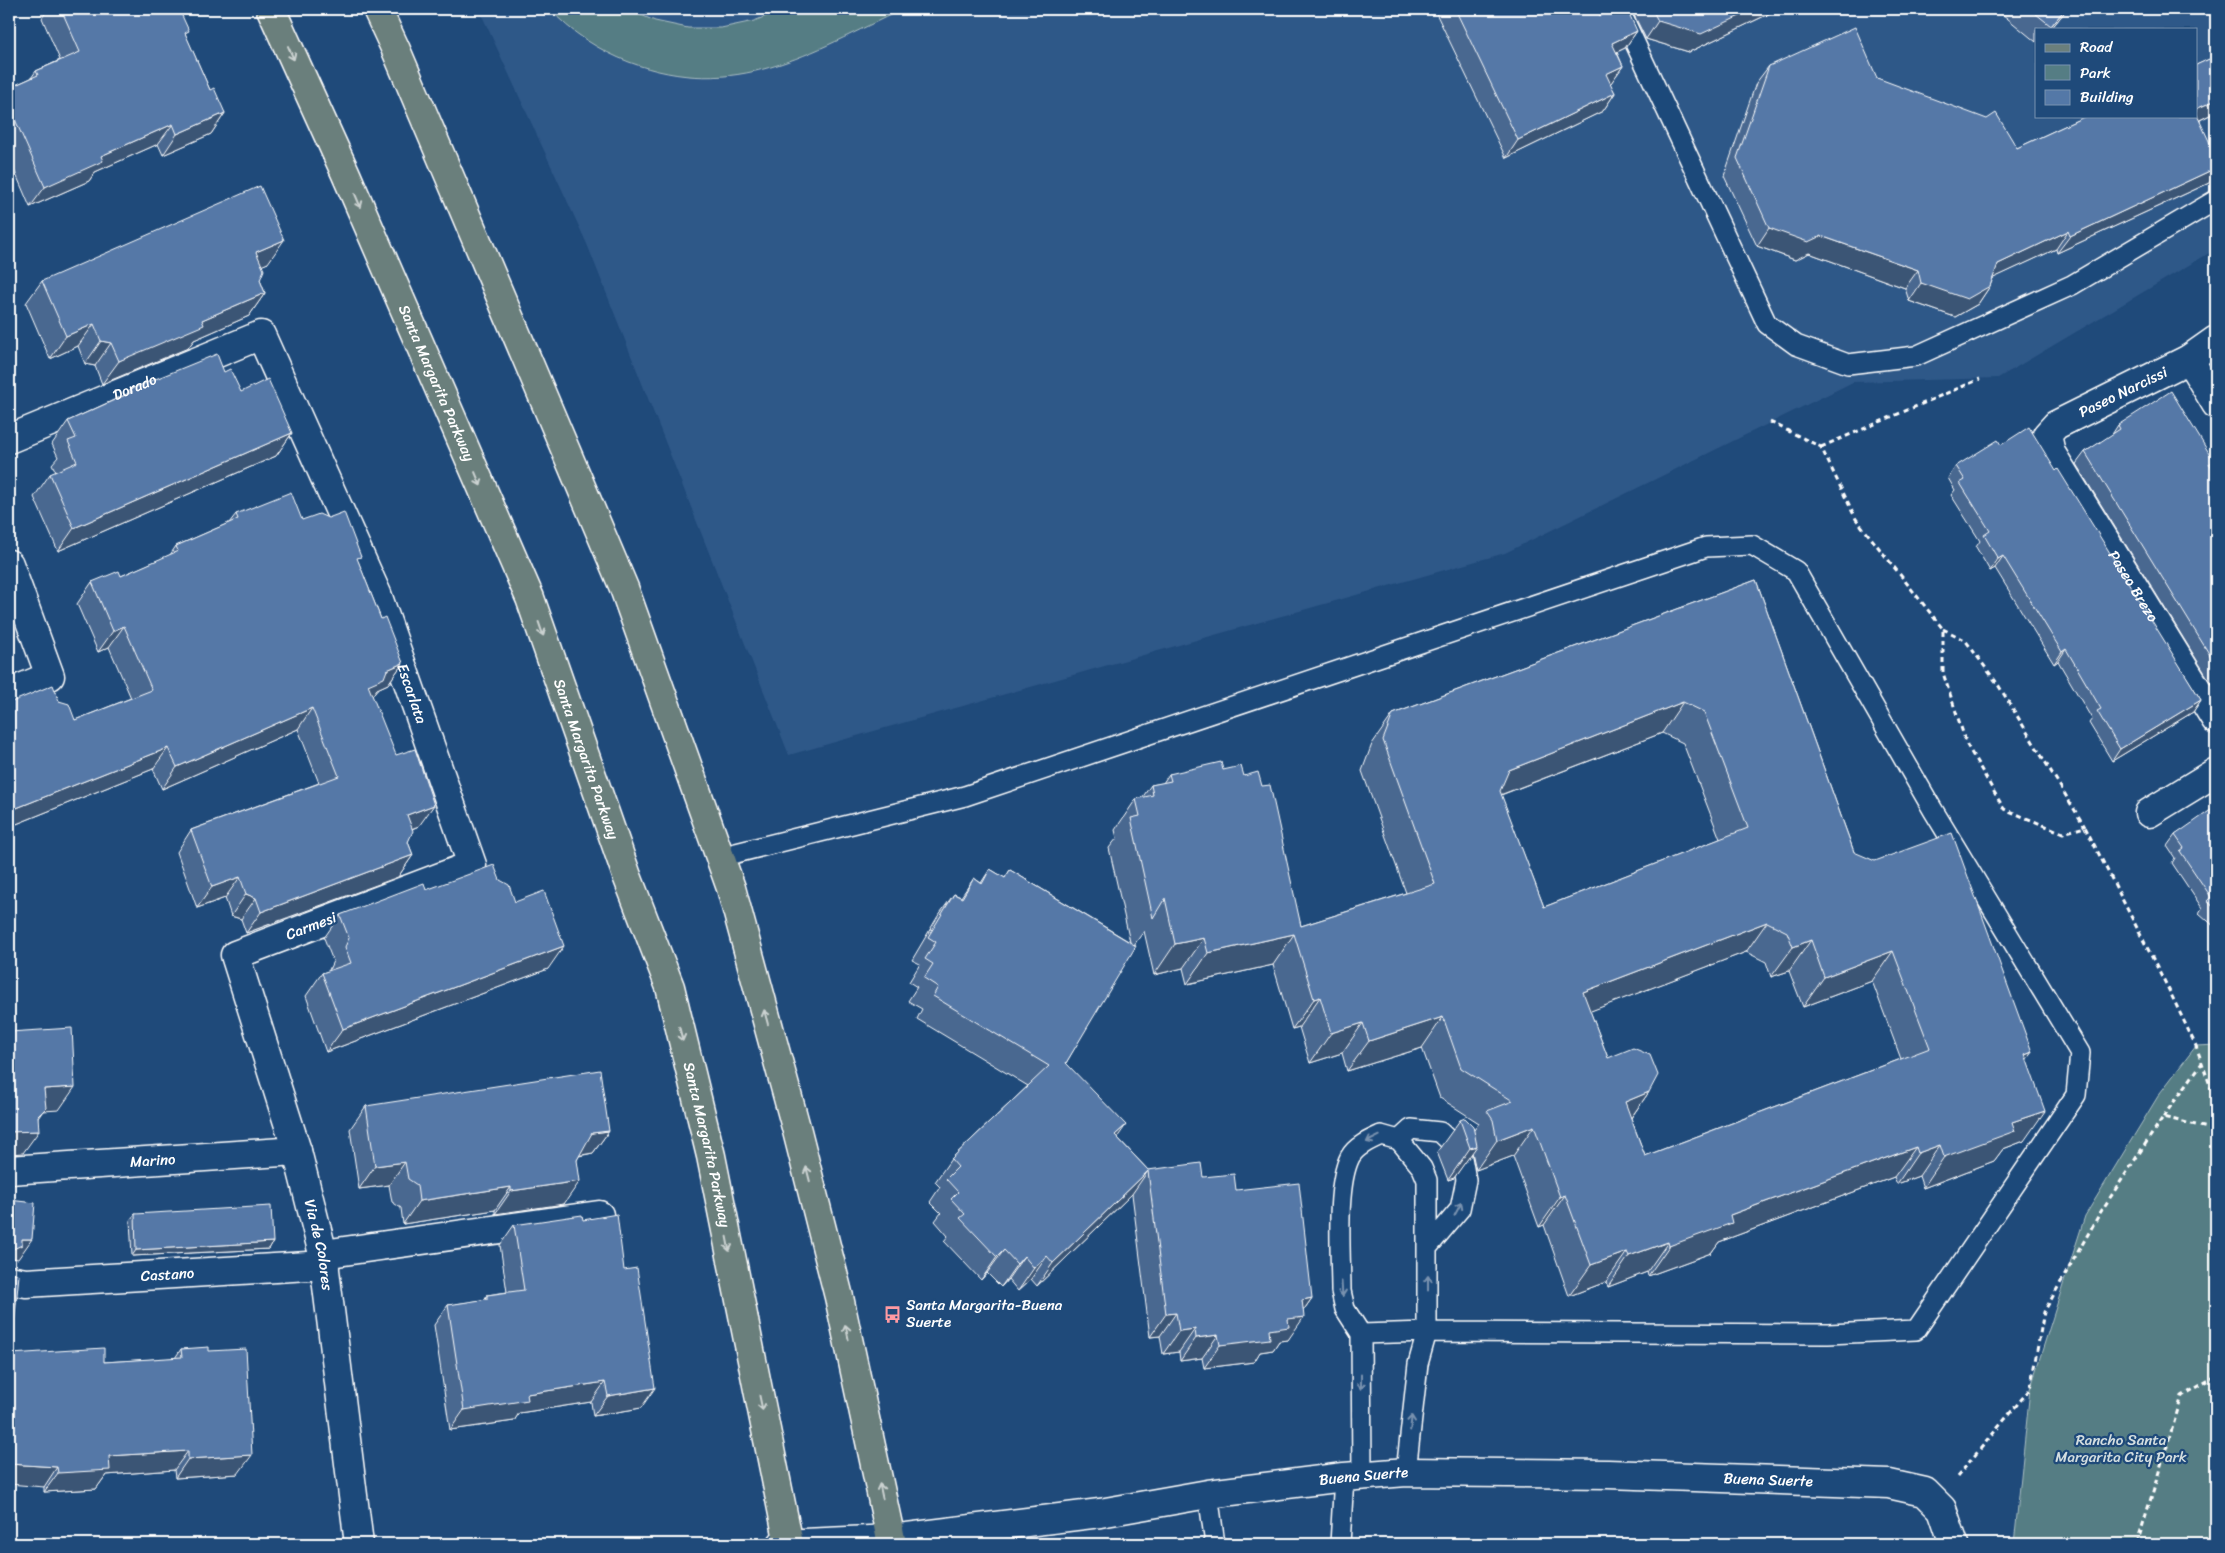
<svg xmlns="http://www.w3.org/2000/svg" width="2225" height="1553" viewBox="0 0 2225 1553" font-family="Sriracha,sans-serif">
<rect width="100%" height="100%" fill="#1f4a7a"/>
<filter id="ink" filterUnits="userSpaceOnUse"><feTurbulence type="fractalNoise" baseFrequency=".02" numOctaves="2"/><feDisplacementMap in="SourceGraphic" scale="10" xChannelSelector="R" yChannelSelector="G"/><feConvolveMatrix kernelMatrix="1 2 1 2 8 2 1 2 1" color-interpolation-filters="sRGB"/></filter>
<g filter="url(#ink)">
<!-- built -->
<path fill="#2f5888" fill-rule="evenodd" d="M479,9H2216V249L1998,378L1853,382L1505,553L789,755L587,244ZM2036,29H2196V116H2036Z"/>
<!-- green -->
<path fill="#557d84" stroke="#aabec2" d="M550,9H627L655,21L688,28H721L754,21L784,9H903C809,53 736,102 629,62C600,51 570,32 550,9Z
M2216,1045V1544H2014L2030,1389L2085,1216L2160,1093L2196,1046Z"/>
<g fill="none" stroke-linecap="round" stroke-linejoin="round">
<defs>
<path id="service" d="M1619,9L1767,324L1796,345L1848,364L1916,356L2072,285L2216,200
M720,857L965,796L1706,547L1752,545L1796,571L1933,810L2080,1053L2076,1095L1916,1330L1828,1334L1427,1332L1361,1334
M1399,1140L1411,1129L1440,1132L1461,1152L1466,1180L1460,1209L1428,1247
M1362,1475L1361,1334L1345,1309L1341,1291C1341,1256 1335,1187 1350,1157C1356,1146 1370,1140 1381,1135L1399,1140L1422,1168L1427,1180V1332L1418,1364L1406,1472
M1208,1494L1215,1544
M1340,1544L1344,1477"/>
<g id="minor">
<path id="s1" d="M2216,340L2189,359L2056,425L2047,435L2051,453L2216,720"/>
<path d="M2189,359L2216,404"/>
<path id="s2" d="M9,439L261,335L377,594L472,865L235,955L297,1151L323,1254L359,1544"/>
<path d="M9,564L50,676L9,693"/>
<path d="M2149,813L2216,772"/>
<path id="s3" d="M9,1170L297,1151"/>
<path d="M323,1254L599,1215"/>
<path id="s4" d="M9,1280L26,1283L325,1265"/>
</g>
<g id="tertiary">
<path id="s5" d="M782,1544L891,1539L1100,1513L1208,1494L1344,1477L1406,1472L1608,1474L1889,1484L1925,1492L1942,1509L1954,1544"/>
</g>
<g id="primary">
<path id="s6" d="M271,9L345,172L530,598L627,876L670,987L711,1156L789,1544"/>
<path d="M377,9L396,50L624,588L731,888L797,1131L839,1297L892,1544"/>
</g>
</defs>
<!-- service casing -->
<use href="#service" stroke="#fff" stroke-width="22"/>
<!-- minor casing -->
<use href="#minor" stroke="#fff" stroke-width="31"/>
<!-- tertiary casing -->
<use href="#tertiary" stroke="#fff" stroke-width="31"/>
<!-- primary casing -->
<use href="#primary" stroke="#fff" stroke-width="31"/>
<!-- path -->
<path stroke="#fff" stroke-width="3" stroke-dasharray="5 4" stroke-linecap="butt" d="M1770,422L1821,447L1856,519L1943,629V673L1967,745L2004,809L2063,833L2085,827L2167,986L2196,1046L2216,1102
M1821,447L1980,379
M1943,629L1965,640L1997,683L2085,827
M2163,1117L2202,1063
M1957,1477L2030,1389L2044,1312L2100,1213L2163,1117L2216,1130
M2137,1544L2182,1396L2216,1376"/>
<!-- service -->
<use href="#service" stroke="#1f4a7a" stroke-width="19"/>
<!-- minor -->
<use href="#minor" stroke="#1f4a7a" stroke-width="28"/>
<!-- tertiary -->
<use href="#tertiary" stroke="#1f4a7a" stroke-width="28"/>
<!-- primary -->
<use href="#primary" stroke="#6b7f7c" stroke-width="28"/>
</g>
<!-- wall -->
<path fill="#486790" stroke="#fff" fill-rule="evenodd" d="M48,9H179L186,36L210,90L225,113L211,134L163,155L158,144L95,172L89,181L30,207L9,158V88L31,78L36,71L60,60L42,18Z
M1434,9H1597L1600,16L1637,31L1625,48L1617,52L1623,66L1610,84L1615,93L1603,111L1506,158Z
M1636,9H1779L1689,52L1646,39L1633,13Z
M1994,9H2067L2051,29H2036V42L2002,14Z
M2216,56V112L2200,120L2209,183L2057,253L2056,249L1993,278L1990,286L1978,304L1955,317L1909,301L1905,288L1809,253L1795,260L1757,246L1724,176L1756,83L1769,66L1877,78L2017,148Z
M268,263L262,265L260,280L265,293L249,316L194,340L188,348L102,384L95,366L85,364L78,346L50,359L26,303L42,281Z
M224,372L241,392L292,433L276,456L58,551L34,497L50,474L56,472L52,464L58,457L52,444L68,421L127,394L131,389Z
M2118,425L2214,461L2210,466L2216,476V691L2076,464L2085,452L2111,436Z
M2001,445L2056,471L2201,700L2193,712L2112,761L2089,723L2092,719L2058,661L2054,664L1995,568L1990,571L1976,547L1980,541L1951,495L1955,490L1948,478L1956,466Z
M236,514L302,520L358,561L381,619L403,663L388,684L377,689L372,696L419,826L412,829L408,842L413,855L398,877L246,933L241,919L231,916L225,898L197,908L177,852L191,830L319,783L298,729L162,789L153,769L9,827V703L59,701L75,720L131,698L109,647L98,652L77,604L92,582L121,576L170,555L176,546L229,523Z
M1756,580L1854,852L2032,1052L2026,1059L2024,1141L2003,1149L1994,1161L1923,1188L1919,1176L1897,1184L1894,1177L1719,1242L1711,1253L1648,1276L1647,1272L1608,1287L1606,1282L1569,1296L1544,1225L1539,1227L1513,1156L1476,1170L1472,1152L1454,1178L1448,1180L1437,1152L1460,1120L1474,1130L1479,1123L1440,1098L1422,1048L1347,1071L1342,1053L1310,1063L1299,1027L1292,1029L1273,965L1187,984L1183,968L1154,975L1144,931L1134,945L1066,1063L1117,1137L1148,1170L1203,1177L1236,1190L1312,1298L1303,1311L1288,1340L1279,1341L1273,1350L1260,1352L1254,1362L1204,1368L1202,1358L1180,1361L1179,1352L1163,1354L1160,1336L1150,1337L1132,1194L1037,1286L1031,1279L1018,1291L1008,1279L1001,1287L987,1273L981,1280L944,1241L948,1236L935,1221L941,1213L930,1202L940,1187L935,1182L951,1159L1028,1086L917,1019L922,1009L908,1001L917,987L909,982L920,964L912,960L938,916L954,894L961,897L974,878L981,883L990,869L1005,878L1010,870L1130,942L1109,848L1117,838L1115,830L1136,799L1142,798L1151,785L1163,783L1169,774L1223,770L1244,776L1262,786L1301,926L1406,893L1362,771L1372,744L1393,714ZM1662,733L1683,743L1720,839L1544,907L1501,795ZM1746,952L1766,962L1771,977L1789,971L1803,1007L1872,981L1901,1059L1645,1156L1631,1118L1649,1092L1608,1058L1590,1011Z
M2216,810V928L2199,913L2202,908L2172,863L2175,858L2167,846L2175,835Z
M500,880L515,902L548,969L326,1052L306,996L322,973L329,971V970L333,961L324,938L340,915L426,890Z
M366,1106L609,1131L593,1153L579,1156L577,1160L564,1204L495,1214V1210L403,1224L401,1208L392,1202L389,1185L359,1189L350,1129Z
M135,1214L273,1242L269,1249L132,1256L130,1220Z
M583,1220L641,1408L593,1416L591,1402L519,1413L514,1421L450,1430L434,1325L448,1305L484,1300L487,1295L507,1292L500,1245L514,1225Z
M181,1349L209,1351L238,1474L175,1478L174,1470L106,1475L96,1489L44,1492V1487L11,1354L104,1362L175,1358Z"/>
<!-- shaded-wall -->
<path fill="#3b5475" stroke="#fff" d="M1755,9H1779L1689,52L1646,39L1658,21Z
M2065,9H2067L2051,29H2049Z
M1637,31L1625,48L1600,60L1612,43Z
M1623,66L1611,83L1593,92L1606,74Z
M1615,93L1603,111L1506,158L1518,140Z
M2216,100V112L2183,128L2196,116V109Z
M225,113L211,134L163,155L177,134Z
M173,124L158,144L95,172L89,181L30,207L45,187L101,156Z
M2216,168V173L2209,183L2057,253L2070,236Z
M1769,228L1821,236L1918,270L1905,288L1809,253L1795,260L1757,246Z
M2068,231L2056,249L1985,282L1998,264Z
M284,240L268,263L240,275L256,252Z
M1921,283L1990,286L1978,304L1955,317L1909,301Z
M265,293L249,316L194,340L188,348L102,384L119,361L202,320Z
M94,324L78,346L50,359L66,336Z
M101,341L111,343L95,366L85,364Z
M292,433L276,456L58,551L74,528Z
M2003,556L1995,568L1990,571L1998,559Z
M124,626L109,647L98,652L113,631Z
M2066,649L2058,661L2054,664L2062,652Z
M403,663L388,684L377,689L369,700L368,685L387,670Z
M2201,700L2193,712L2112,761L2120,749Z
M1683,702L1662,733L1487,800L1509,770Z
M312,708L298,729L162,789L177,767Z
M168,748L153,769L9,827V811Z
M434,805L419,826L392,836L407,815Z
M413,855L398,877L246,933L261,912Z
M240,877L225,898L197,908L212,887Z
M246,894L256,898L241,919L231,916Z
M1767,922L1746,952L1562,1022L1583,992Z
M1294,934L1273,965L1187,984L1208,953Z
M1204,938L1183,968L1154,975L1175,944Z
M1811,940L1789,971L1771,977L1793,947Z
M564,946L548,969L326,1052L343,1029Z
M1893,951L1872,981L1803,1007L1824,977Z
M1320,997L1299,1027L1292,1029L1314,999Z
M1443,1017L1422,1048L1347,1071L1369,1041Z
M1363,1023L1342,1053L1310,1063L1331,1033Z
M2032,1052L2010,1082L2025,1055Z
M75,1087L59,1110L43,1111L29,1131H39L23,1153L9,1154V1132L44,1089Z
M1649,1092L1628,1122L1625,1102Z
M2045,1111L2024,1141L2003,1149L1994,1161L1923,1188L1944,1157L2012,1122Z
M1126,1125L1110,1148L1115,1135Z
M1534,1126L1513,1156L1476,1170L1497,1140Z
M609,1131L593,1153L576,1156L592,1133Z
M1940,1145L1919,1176L1897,1184L1918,1153Z
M1477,1146L1454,1178L1448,1180L1470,1148Z
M1916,1147L1894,1177L1719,1242L1711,1253L1648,1276L1669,1246L1730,1215Z
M405,1162L389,1185L359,1189L375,1166Z
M1148,1171L1132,1194L1037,1286L1053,1263Z
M580,1181L564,1204L495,1214L511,1191Z
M511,1187L495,1210L403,1224L419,1201Z
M1565,1195L1544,1225L1539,1227L1560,1197Z
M22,1239H32L18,1259L13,1258L9,1264V1253Z
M273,1242L269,1249L132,1256L136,1250Z
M1668,1242L1647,1272L1608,1287L1629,1256Z
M1004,1250L987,1273L981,1280L997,1257Z
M1627,1252L1606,1282L1569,1296L1591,1265Z
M1024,1256L1008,1279L1001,1287L1017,1264Z
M1047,1256L1031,1279L1018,1291L1034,1268Z
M1312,1298L1298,1318L1304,1317L1288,1340L1279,1341L1273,1350L1260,1352L1254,1362L1204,1368L1220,1345L1269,1330L1302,1300Z
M1176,1313L1160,1336L1150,1337L1166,1314Z
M1195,1329L1179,1352L1163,1354L1179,1331Z
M1218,1335L1202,1358L1180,1361L1196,1338Z
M605,1382L591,1402L519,1413L514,1421L450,1430L464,1410L527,1394Z
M655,1388L641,1408L593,1416L608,1396Z
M188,1451L174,1470L106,1475L96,1489L44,1492L58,1473L109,1456Z
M252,1455L238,1474L175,1478L188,1459Z
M9,1464L57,1467L44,1487L9,1484Z"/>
<!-- building -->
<path fill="#5478a7" stroke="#fff" fill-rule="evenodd" d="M61,9H179L189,31L185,33L210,90L214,88L225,113L177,134L173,124L101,156L103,161L45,187L9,106V88L38,75L36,71L80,52Z
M1455,9H1597L1600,16L1616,9H1627L1637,31L1612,43L1623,66L1606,74L1615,93L1518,140Z
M1652,9H1755L1701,34L1658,21Z
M2030,9H2065L2051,26Z
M1855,27L1877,78L1987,119L1996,113L2017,148L2086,116H2196V113L2216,156V168L2070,236L2068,231L1998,264L1990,286L1967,299L1921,283L1918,270L1821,236L1808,242L1769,228L1737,158L1769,66Z
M2216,56V100L2196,109V65Z
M260,186L284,240L256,252L264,270L260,280L265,293L202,320L204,325L119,361L111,343L101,341L94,324L66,336L42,281Z
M217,354L224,372L230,369L241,392L268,379L292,433L74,528L50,474L77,462L68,441L76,438L68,421L132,392L131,389Z
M2171,391L2214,461L2209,464L2216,476V665L2085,452L2120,429L2118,425Z
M2029,427L2056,471L2058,469L2201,700L2120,749L2097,711L2101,709L2066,649L2062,652L2003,556L1998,559L1984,535L1990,531L1960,483L1965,480L1956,466L1998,440L2001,445Z
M291,492L302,520L319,514L328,518L344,512L361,557L357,558L381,619L385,617L403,663L387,670L384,678L368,685L396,755L415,749L434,805L407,815L413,831L408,842L413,855L261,912L256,898L246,894L240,877L212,887L191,830L339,776L312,708L177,767L168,748L9,811V703L53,685L59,701L69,704L75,720L152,690L124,626L113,631L92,582L119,571L121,576L178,551L176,546L238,519L236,514Z
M1756,580L1854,852L1875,861L1952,833L2032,1052L2025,1055L2045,1111L2012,1122L2015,1131L1944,1157L1940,1145L1918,1153L1916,1147L1730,1215L1732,1223L1669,1246L1668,1242L1629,1256L1627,1252L1591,1265L1565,1195L1560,1197L1534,1126L1497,1140L1493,1120L1487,1111L1513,1101L1461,1068L1443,1017L1369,1041L1363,1023L1331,1033L1320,997L1314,999L1294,934L1208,953L1204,938L1175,944L1165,898L1153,918L1131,818L1140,816L1136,799L1153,795L1151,785L1171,781L1169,774L1221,762L1223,770L1241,766L1244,776L1258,772L1262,786L1270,785L1301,926L1435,884L1383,740L1393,714ZM1683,702L1704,712L1748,828L1544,907L1500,791L1509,770ZM1767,922L1787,932L1793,947L1811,940L1824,977L1893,951L1930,1048L1645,1156L1625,1102L1649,1092L1658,1075L1650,1055L1633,1048L1608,1058L1583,992Z
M2215,807L2216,810V909L2207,901L2211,897L2180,851L2184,848L2175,835Z
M494,865L500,880L509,885L515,902L544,891L564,946L343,1029L322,973L351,963L345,947L349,938L340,915L424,883L426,890Z
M990,869L1005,878L1010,870L1136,946L1066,1063L1126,1125L1115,1135L1148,1170L1201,1163L1203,1177L1234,1174L1236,1190L1299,1183L1312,1298L1302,1300L1304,1317L1288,1319L1289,1327L1269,1330L1270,1339L1220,1345L1218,1335L1196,1338L1195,1329L1179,1331L1176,1313L1166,1314L1148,1171L1053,1263L1047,1256L1034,1268L1024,1256L1017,1264L1004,1250L997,1257L960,1218L965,1214L951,1199L958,1192L946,1179L958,1167L951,1159L1049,1066L933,996L938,987L924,978L933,964L925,959L936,942L928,937L954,894L962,898L974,878L982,884Z
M72,1028L75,1087L44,1089L46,1108L38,1116L39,1131L9,1132V1032Z
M600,1070L609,1131L592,1133L577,1160L580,1181L511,1191V1187L419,1201L417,1185L408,1179L405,1162L375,1166L366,1106Z
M1465,1118L1473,1126L1477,1146L1470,1148L1460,1120Z
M9,1200L35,1203L32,1239H22V1245L11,1250L9,1255Z
M271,1206L273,1242L136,1250L135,1214Z
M617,1214L624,1270L637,1268L655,1388L608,1396L605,1382L527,1394L528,1400L464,1410L448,1305L487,1299V1295L524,1290L514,1225L582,1215L583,1220Z
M9,1267L12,1272L19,1275L11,1354L104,1348V1362L182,1357L181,1349L209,1347V1351L246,1349L252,1455L188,1459V1451L109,1456L110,1470L58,1473L57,1467L9,1464Z"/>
<!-- one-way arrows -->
<defs><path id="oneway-shaft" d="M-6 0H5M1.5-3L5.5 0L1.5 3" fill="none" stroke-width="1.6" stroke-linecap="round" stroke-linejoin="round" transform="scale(1.25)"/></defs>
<g stroke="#cbd2d1">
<use href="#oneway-shaft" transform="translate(291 53) rotate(66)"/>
<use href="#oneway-shaft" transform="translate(358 201) rotate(67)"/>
<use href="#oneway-shaft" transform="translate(478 479) rotate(67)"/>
<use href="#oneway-shaft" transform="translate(541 629) rotate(71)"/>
<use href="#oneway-shaft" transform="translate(766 1017) rotate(-105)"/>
<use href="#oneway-shaft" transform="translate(681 1034) rotate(76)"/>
<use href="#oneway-shaft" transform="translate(808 1174) rotate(-104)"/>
<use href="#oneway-shaft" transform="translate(728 1244) rotate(79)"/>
<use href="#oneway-shaft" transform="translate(847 1332) rotate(-102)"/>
<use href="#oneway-shaft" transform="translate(761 1403) rotate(78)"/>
<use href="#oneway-shaft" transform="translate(881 1491) rotate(-102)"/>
</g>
<g stroke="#7992af">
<use href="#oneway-shaft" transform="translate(1373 1139) rotate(154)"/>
<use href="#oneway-shaft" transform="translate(1458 1209) rotate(-62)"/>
<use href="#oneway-shaft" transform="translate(1428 1283) rotate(-90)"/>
<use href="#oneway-shaft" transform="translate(1342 1289) rotate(86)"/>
<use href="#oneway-shaft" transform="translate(1361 1382) rotate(90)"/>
<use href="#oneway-shaft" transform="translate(1411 1423) rotate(-84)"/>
</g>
</g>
<!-- icons -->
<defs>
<symbol id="bus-bare" viewBox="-9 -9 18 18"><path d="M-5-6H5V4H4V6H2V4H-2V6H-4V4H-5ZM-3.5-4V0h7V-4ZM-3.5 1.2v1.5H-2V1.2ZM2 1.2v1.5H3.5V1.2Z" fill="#ff9aa2" stroke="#1f4a7a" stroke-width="2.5" paint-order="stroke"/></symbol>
</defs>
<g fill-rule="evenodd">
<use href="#bus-bare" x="880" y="1302" width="25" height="25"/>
</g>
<g text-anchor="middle" stroke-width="4.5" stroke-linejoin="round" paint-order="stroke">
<!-- street labels -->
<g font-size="15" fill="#fff" stroke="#1f4a7a">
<text dy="5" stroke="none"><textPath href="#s6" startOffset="409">Santa Margarita Parkway</textPath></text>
<text dy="5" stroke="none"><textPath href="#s2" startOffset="136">Dorado</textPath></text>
<text transform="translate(2123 392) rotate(-26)" y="5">Paseo Narcissi</text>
<text dy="5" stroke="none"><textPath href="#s1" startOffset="370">Paseo Brezo</textPath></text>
<text dy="5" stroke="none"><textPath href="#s2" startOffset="662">Escarlata</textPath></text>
<text dy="5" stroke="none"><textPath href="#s6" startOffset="814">Santa Margarita Parkway</textPath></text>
<text transform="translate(311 926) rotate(-21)" y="5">Carmesi</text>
<text dy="5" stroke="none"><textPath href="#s6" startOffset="1219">Santa Margarita Parkway</textPath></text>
<text dy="5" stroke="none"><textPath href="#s3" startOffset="144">Marino</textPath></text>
<text dy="5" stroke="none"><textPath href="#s2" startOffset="1399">Via de Colores</textPath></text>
<text dy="5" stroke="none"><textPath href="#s4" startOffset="159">Castano</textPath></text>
<text dy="5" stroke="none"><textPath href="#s5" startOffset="586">Buena Suerte</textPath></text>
<text dy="5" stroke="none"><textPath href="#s5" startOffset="991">Buena Suerte</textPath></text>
</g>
<!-- poi labels -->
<g font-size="15" fill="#fff" stroke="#1f4a7a" text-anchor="start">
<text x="906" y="1310">Santa Margarita-Buena<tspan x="906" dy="17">Suerte</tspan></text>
</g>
<!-- park labels -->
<g font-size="15" fill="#d4dee0" stroke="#1f4a7a">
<text x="2121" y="1445">Rancho Santa<tspan x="2121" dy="17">Margarita City Park</tspan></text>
</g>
</g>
<!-- margin -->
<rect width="2225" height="1553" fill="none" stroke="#1f4a7a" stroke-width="30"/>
<rect x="15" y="15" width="2195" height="1523" fill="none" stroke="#fff" stroke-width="2" filter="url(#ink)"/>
<!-- legend -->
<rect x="2035" y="28" width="162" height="90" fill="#1f4a7a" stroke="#7992af"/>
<rect x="2045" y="44" width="25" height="8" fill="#6b7f7c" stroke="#7992af"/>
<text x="2080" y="52" font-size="15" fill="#ffffff">Road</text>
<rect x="2045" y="65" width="25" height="15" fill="#557d84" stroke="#7992af"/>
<text x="2080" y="78" font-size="15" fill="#ffffff">Park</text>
<rect x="2045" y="90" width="25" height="15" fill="#5478a7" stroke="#7992af"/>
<text x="2080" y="102" font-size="15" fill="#ffffff">Building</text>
</svg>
